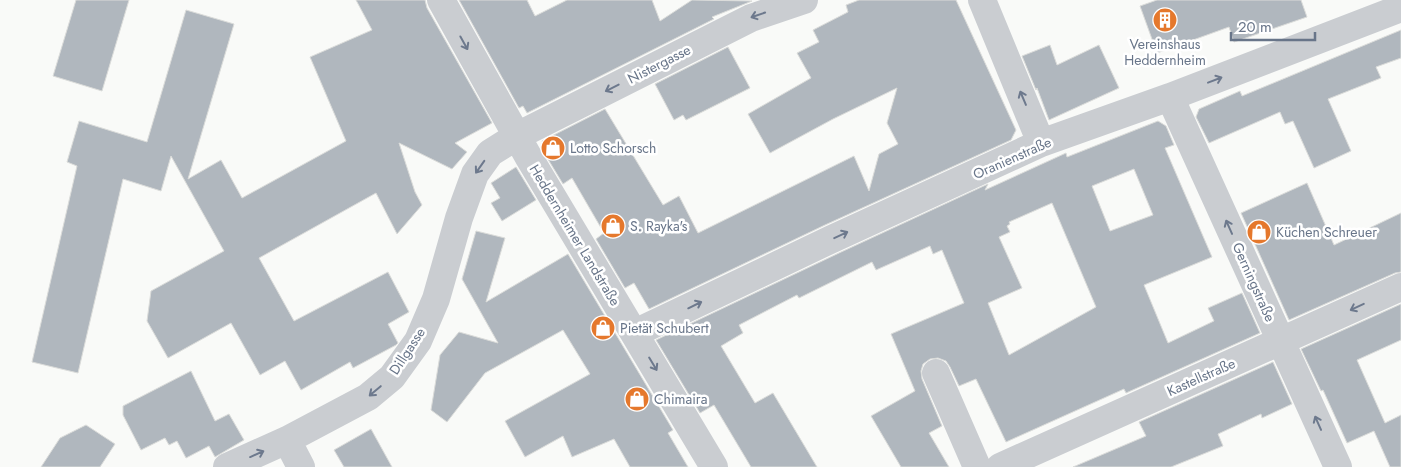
<svg xmlns="http://www.w3.org/2000/svg" width="1401" height="467" viewBox="0 0 1401 467" font-family="Jost,sans-serif">
<rect width="100%" height="100%" fill="#f9faf8"/>
<!-- building -->
<path fill="#b0b7be" stroke="#dbdcda" fill-rule="evenodd" d="M76,0H129L102,91L53,76Z
M356,0H425L427,8L492,123L455,143L467,152L452,169L399,143L415,192L422,205L397,234L376,193L259,258L294,321L388,272L409,312L388,324L398,343L396,345L353,368L350,362L301,390L285,361L260,375L231,323L168,358L147,321L151,291L224,251L171,156L161,191L123,179L78,373L32,362L77,166L67,162L79,121L147,142L186,10L234,24L188,179L221,160L242,198L346,141L310,57L372,30Z
M459,0H527L535,16L567,0H652L660,21L692,0L752,1L712,17L714,19L527,113L523,106L519,108Z
M859,0H956L1016,130L1011,140L825,225L649,309L634,283L625,288L596,239L604,233L572,178L563,184L543,151L546,149L542,141L605,109L663,205L679,196L698,233L854,156L869,191L879,154L898,144L887,123L897,88L833,119L770,153L748,114L811,78L797,53L819,42L813,30L848,12L846,5Z
M1157,0H1301L1307,17L1234,42L1229,27L1157,53L1140,6Z
M1401,30V58L1376,67L1381,78L1328,99L1351,151L1314,168L1293,121L1285,124L1280,112L1209,143L1196,117L1199,109L1240,91L1242,96Z
M1050,45L1057,65L1099,45L1119,88L1049,120L1037,88L1036,90L1022,56Z
M728,47L750,88L686,120L683,115L674,120L655,84Z
M1158,121L1166,126L1174,145L1165,148L1212,257L1144,285L1168,343L1214,321L1208,308L1242,293L1260,333L1126,393L1124,389L1006,442L976,379L959,386L950,367L946,361L938,358L930,359L923,364L921,371L922,379L942,426L929,433L949,467H901L871,416L915,391L891,334L964,303L942,250L933,254L930,246L876,270L872,262L799,298L797,295L739,325L743,333L721,346L755,403L773,393L817,467H751L714,405L700,413L656,340L839,253L988,184L985,190L1066,153L1067,157ZM1134,169L1153,215L1110,231L1092,186ZM1052,203L1096,307L1009,355L988,303L1022,288L999,237L1010,232L1007,226L1010,224L1009,222Z
M516,167L536,200L502,221L491,203L500,198L491,183Z
M1307,183L1334,245L1401,213V272L1395,273L1289,320L1241,213Z
M476,231L505,238L486,302L568,254L673,430L668,433L688,467H630L614,439L572,457L563,436L525,457L505,421L590,374L563,330L485,373L447,422L431,410L440,355L459,332L498,343L462,279Z
M1401,304V340L1357,360L1385,423L1401,415V467H1390L1374,431L1347,443L1323,390L1321,391L1301,349Z
M1273,362L1292,404L1262,418L1261,414L1218,434L1223,446L1171,467H1073L1146,436L1139,422Z
M191,371L215,421L229,414L244,440L215,457L209,446L186,458L177,441L169,445L165,438L141,450L123,415V406Z
M86,425L115,444L100,467H41L60,438Z
M371,429L392,467H344L334,450Z"/>
<g fill="none" stroke-linecap="round" stroke-linejoin="round">
<!-- minor -->
<path stroke="#cacdd1" stroke-width="28" d="M441,0L528,156L714,467
M982,0L1041,143
M1170,97L1338,467
M635,333L832,239L1041,143L1170,97L1401,8
M936,373L977,467
M287,440L301,467
M227,467L287,440L368,397L392,377L418,341L436,299L459,218L475,174L490,153L517,136L751,18L804,0
M1000,467L1401,287"/>
</g>
<!-- one-way arrows -->
<defs><path id="oneway-shaft" d="M-6 0H5M1.5-3L5.5 0L1.5 3" fill="none" stroke-width="1.6" stroke-linecap="round" stroke-linejoin="round" transform="scale(1.25)"/></defs>
<g stroke="#6d798d">
<use href="#oneway-shaft" transform="translate(758 15) rotate(161)"/>
<use href="#oneway-shaft" transform="translate(464 43) rotate(61)"/>
<use href="#oneway-shaft" transform="translate(1215 80) rotate(-21)"/>
<use href="#oneway-shaft" transform="translate(612 88) rotate(153)"/>
<use href="#oneway-shaft" transform="translate(1023 98) rotate(-113)"/>
<use href="#oneway-shaft" transform="translate(480 167) rotate(125)"/>
<use href="#oneway-shaft" transform="translate(1229 227) rotate(-114)"/>
<use href="#oneway-shaft" transform="translate(841 235) rotate(-25)"/>
<use href="#oneway-shaft" transform="translate(695 305) rotate(-26)"/>
<use href="#oneway-shaft" transform="translate(1357 307) rotate(155)"/>
<use href="#oneway-shaft" transform="translate(653 364) rotate(59)"/>
<use href="#oneway-shaft" transform="translate(375 391) rotate(140)"/>
<use href="#oneway-shaft" transform="translate(1318 423) rotate(-114)"/>
<use href="#oneway-shaft" transform="translate(257 454) rotate(-24)"/>
</g>
<!-- icons -->
<defs>
<symbol id="building-disc" viewBox="-11 -11 22 22"><circle r="9.5" fill="#e5782c" stroke="#fff"/><path d="M-4-6H4V6H1V3H-1V6H-4ZM-2.5-4.3h1.7v1.8h-1.7ZM.8-4.3h1.7v1.8H.8ZM-2.5-1h1.7V.8h-1.7ZM.8-1h1.7V.8H.8Z" fill="#fff"/></symbol>
<symbol id="shop-disc" viewBox="-11 -11 22 22"><circle r="9.5" fill="#e5782c" stroke="#fff"/><path d="M-5-2.5h2.3a2.7 3.5 0 0 1 5.4 0H5L5.5 6h-11ZM-1.5-2.5h3a1.5 2.3 0 0 0-3 0Z" fill="#fff"/></symbol>
</defs>
<g fill-rule="evenodd">
<use href="#building-disc" x="1151" y="6" width="28" height="28"/>
<use href="#shop-disc" x="539" y="134" width="28" height="28"/>
<use href="#shop-disc" x="599" y="212" width="28" height="28"/>
<use href="#shop-disc" x="1245" y="218" width="28" height="28"/>
<use href="#shop-disc" x="589" y="314" width="28" height="28"/>
<use href="#shop-disc" x="623" y="385" width="28" height="28"/>
</g>
<g text-anchor="middle" stroke-width="5" stroke-linejoin="round" paint-order="stroke">
<!-- poi labels -->
<g font-size="14" fill="#687589" stroke="#fff" text-anchor="start">
<text x="1165" y="49" text-anchor="middle">Vereinshaus<tspan x="1165" dy="16">Heddernheim</tspan></text>
<text x="570" y="153">Lotto Schorsch</text>
<text x="630" y="231">S. Rayka's</text>
<text x="1276" y="237">Küchen Schreuer</text>
<text x="620" y="333">Pietät Schubert</text>
<text x="654" y="404">Chimaira</text>
</g>
<!-- street labels -->
<g font-size="14" fill="#687589" stroke="#fff">
<text transform="translate(659 64) rotate(-27)" y="5">Nistergasse</text>
<text transform="translate(1012 158) rotate(-24)" y="5">Oranienstraße</text>
<text transform="translate(575 235) rotate(59)" y="5">Heddernheimer Landstraße</text>
<text transform="translate(1254 282) rotate(66)" y="5">Gerningstraße</text>
<text transform="translate(407 351) rotate(-57)" y="5">Dillgasse</text>
<text transform="translate(1201 377) rotate(-24)" y="5">Kastellstraße</text>
</g>
</g>
<!-- scale -->
<path d="M1231 32v8h84v-8" fill="none" stroke="#687589" stroke-width="2.5"/>
<text x="1238" y="32" font-size="15" fill="#687589" stroke="#ffffff" stroke-width="4" paint-order="stroke">20 m</text>
</svg>
